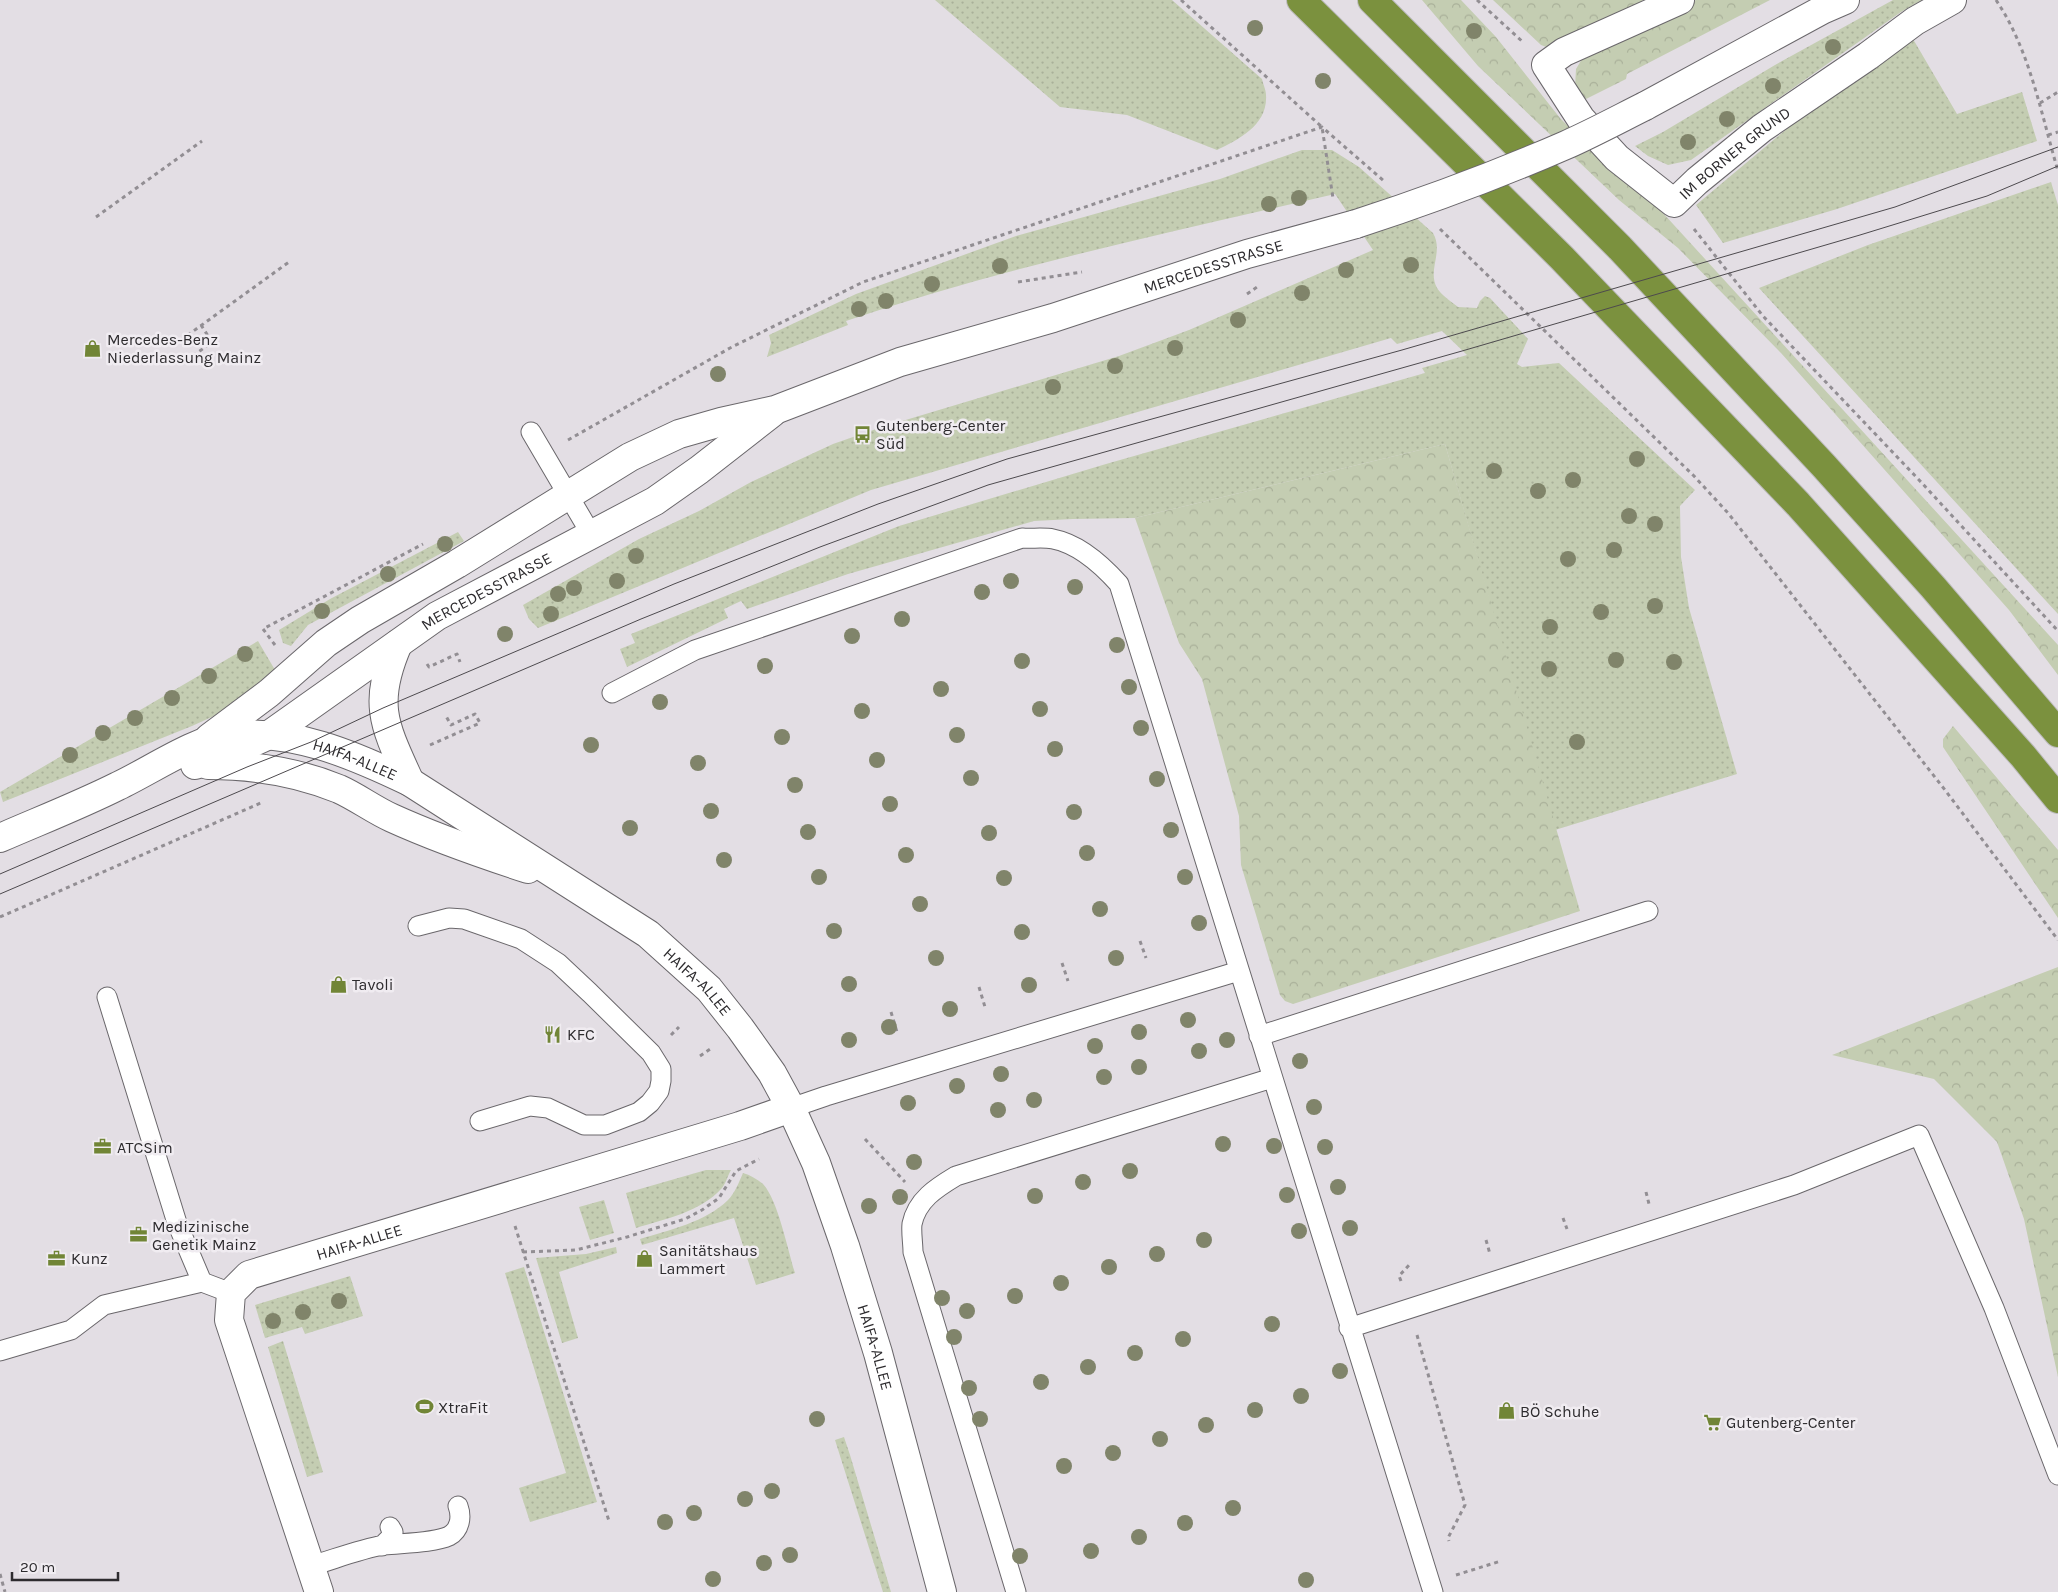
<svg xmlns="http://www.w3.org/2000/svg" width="2058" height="1592" viewBox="0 0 2058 1592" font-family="Karla,sans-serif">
<defs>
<pattern id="grass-dots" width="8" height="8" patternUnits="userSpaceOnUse" patternTransform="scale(1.25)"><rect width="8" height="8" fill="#c4cdb2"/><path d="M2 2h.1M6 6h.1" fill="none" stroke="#a9b099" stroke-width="1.8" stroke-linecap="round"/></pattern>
<pattern id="forest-crowns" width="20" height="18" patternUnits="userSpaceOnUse" patternTransform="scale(1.25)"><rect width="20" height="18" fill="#c4cdb2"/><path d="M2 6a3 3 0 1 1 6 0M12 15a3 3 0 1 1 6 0" fill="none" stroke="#a9b099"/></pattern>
</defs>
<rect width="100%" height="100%" fill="#e3dee4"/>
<!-- grass -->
<path fill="url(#grass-dots)" d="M935,0H1172L1262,79C1263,84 1266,90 1266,95C1268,125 1239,139 1217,150L1127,115L1060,107Z
M1893,0H1922L1901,12L1691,160L1668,165L1648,156L1635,146L1663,132L1775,65Z
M1913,39L1957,114L2022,92L2037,141L1837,209L1723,243L1696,205L1826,96Z
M1302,150H1332L1359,167L1433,233C1444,252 1427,270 1437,288C1441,295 1452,302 1458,307L1477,308L1480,301L1485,296L1490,298L1528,339L1517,364L1522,367L1559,363L1695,490L1680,506L1681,557L1689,608L1737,774L1555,830L1445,444L1135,518L1073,519L1034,521L848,574L747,609L741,601L724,609L728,618L627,667L620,649L635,643L631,634L899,526L1106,464L1425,373L1422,368L1467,355L1442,331L1397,344L1391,338L871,490L538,628L529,619L523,605L639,539L699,511L751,482L833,444L879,428L1119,356L1189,330L1373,250L1335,194C1171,232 1005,267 846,321L848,325L767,357L771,343L769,335L856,294L1016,236L1220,179Z
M2051,182L2058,205V614L1759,288L1868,245Z
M458,532L464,541L308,625L291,646L283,643L279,630L330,599Z
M258,641L275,670L254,691L227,710L192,726L3,802L0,792Z
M706,1170H731C728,1175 726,1183 722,1188C701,1212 665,1219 636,1228L626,1193Z
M743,1173C750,1175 757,1179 763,1184C778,1200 788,1251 795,1273L756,1285L734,1218L642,1245L640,1239C669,1230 706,1222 728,1200C735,1193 739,1182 743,1173Z
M604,1200L614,1233L590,1240L579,1207Z
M616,1247L617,1253L559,1272L578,1338L562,1343L536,1258L586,1254Z
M524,1267L597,1502L530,1522L519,1488L566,1473L505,1273Z
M350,1276L363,1316L305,1334L302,1327L265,1338L255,1305Z
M283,1341L323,1472L307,1477L268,1347Z
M844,1437L850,1455L891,1592H883L835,1440Z"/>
<!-- forest -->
<path fill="url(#forest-crowns)" d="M1422,0H1461L1496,37L1560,118L1615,174L1652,201L2058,645V675L2009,610L1781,353L1678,248L1619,200L1478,66Z
M1493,0H1642L1643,1L1630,15L1549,48L1541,45Z
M1696,0H1770L1627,74L1626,79L1582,101L1575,87L1576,69L1582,59L1640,25Z
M1445,444L1580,911L1293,1004L1285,1001L1280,995L1241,865L1239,816L1202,679L1179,643L1135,518Z
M1953,726L2058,850V918L1943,747V739Z
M2058,967V1377L2024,1219L1997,1142L1934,1079L1832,1055Z"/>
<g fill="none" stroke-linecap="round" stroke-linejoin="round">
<defs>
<path id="lane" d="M531,432L591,534
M612,693L695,650L1022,538C1031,539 1043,537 1053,539C1079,544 1102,565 1119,584L1433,1592
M418,926L449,918L464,919L521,939L558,963L590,993L651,1053L661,1069V1081L659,1091L650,1103L639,1112L605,1125H584L548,1108L530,1106L480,1121
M107,997L177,1223L202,1282L231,1293
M1259,1036L1648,911
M791,1108L826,1096L1239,971
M1349,1328L1794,1185L1919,1135L1994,1308L2058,1475
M0,1351L71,1330L104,1305L202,1282
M382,1546L390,1538L393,1532L390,1527
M311,1566C335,1559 360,1549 384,1545C402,1543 434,1543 449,1536C460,1530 462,1517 458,1506
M1016,1592L913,1252C913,1243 911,1233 912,1224C917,1200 936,1188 956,1176L1272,1078"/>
<g id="street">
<path id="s1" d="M1680,0L1564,52L1546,65L1581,119L1617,158L1674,203L1697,181L1762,128L1868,56L1915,21L1952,0"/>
<path id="s2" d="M319,1592L229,1320L231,1293L249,1275L740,1126L791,1108"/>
</g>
<g id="secondary">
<path d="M1645,106L1822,10L1845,0"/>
<path d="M398,644C372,704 384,725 410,782"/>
<path id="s3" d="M209,738L269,693L326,643L360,620L457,564L630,457L679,434L721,422L775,410L900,362L1053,318L1247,254L1356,224"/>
<path id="s4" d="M195,765L225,755L269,735L437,616L655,501L699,470L772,413"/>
<path d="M208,765C253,765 298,772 339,789C357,797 374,810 392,818C436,838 482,854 528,869"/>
<path id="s5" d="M0,838C39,821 80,805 118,786C150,771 195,740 228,736C292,728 354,755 410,782L648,934L709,989L740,1028L772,1073L791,1108L816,1163L845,1246L878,1353L942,1592"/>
</g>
<path id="highway" d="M1301,0L1562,258L1798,504L2023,756L2058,799
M1372,0L1620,248L1824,466L1933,587L2058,733"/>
</defs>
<!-- lane casing -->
<use href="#lane" stroke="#6a676b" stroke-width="21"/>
<!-- street casing -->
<use href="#street" stroke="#6a676b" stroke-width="30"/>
<!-- secondary casing -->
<use href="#secondary" stroke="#6a676b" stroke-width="30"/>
<!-- highway casing -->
<use href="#highway" stroke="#bcbbbc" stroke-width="30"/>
<!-- path -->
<path stroke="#928e93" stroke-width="3" stroke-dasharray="4 4" stroke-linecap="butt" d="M1181,0L1322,127L1333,198
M1477,0L1524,43
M1996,0C2030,50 2041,114 2058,171
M2040,103L2058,92
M2048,135L2058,132
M96,217L202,141
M1440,229L1694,476L1728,513L1945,790L2058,940
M1694,229L1763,316L1921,482L2058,631
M1018,282L1082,272
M1247,294L1257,287
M181,340L289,262
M193,356L212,342L201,325
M568,440L730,348L863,282L1322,127L1384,181
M275,645L263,629L423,544
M427,664L429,667L457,654L460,662
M430,745L480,723L475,714L451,725L446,716
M0,917L263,802
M1140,941L1146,958
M1062,963L1068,981
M979,987L985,1007
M891,1012L897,1032
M671,1035L679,1027
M700,1056L713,1047
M865,1139L905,1182
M1646,1192L1649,1204
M1563,1218L1567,1229
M515,1226L609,1521
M1486,1240L1490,1254
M523,1252L576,1250L627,1237L685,1219L702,1210L719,1198L736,1171L759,1159
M1401,1281L1399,1276L1410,1264
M1417,1335L1465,1505L1448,1538L1449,1541
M0,1574L5,1592
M1456,1575L1501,1561"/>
<!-- lane -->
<use href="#lane" stroke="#fff" stroke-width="19"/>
<!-- street -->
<use href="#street" stroke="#fff" stroke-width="28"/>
<!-- secondary -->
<use href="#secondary" stroke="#fff" stroke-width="28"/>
<!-- highway -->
<use href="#highway" stroke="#7b913e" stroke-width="28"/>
<!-- tram -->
<path stroke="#4d4a4e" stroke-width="1" d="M0,874L247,767L311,742L383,708L674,584L878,504L1007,459L1402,350L1895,207L2058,147
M0,894L641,619L820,547L988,485L1462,351L1860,235L1987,196L2058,166"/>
<defs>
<path id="secondary-bridge" d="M1356,224C1427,201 1497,175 1566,145C1593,133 1619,119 1645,106"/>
</defs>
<!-- secondary-bridge casing -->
<use href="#secondary-bridge" stroke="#6a676b" stroke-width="30" stroke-linecap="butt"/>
<!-- secondary-bridge -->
<use href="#secondary-bridge" stroke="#fff" stroke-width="28"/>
</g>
<!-- trees -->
<g fill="#80846a">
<circle cx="1255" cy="28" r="8"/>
<circle cx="1474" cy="31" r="8"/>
<circle cx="1833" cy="47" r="8"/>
<circle cx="1323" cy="81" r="8"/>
<circle cx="1773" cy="86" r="8"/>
<circle cx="1727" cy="119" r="8"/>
<circle cx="1688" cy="142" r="8"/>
<circle cx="1299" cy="198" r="8"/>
<circle cx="1269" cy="204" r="8"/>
<circle cx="1411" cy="265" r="8"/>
<circle cx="1000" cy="266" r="8"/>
<circle cx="1346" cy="270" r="8"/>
<circle cx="932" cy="284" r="8"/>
<circle cx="1302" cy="293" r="8"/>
<circle cx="886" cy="301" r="8"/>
<circle cx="859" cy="309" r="8"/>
<circle cx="1238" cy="320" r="8"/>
<circle cx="1175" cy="348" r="8"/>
<circle cx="1115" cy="366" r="8"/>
<circle cx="718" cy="374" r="8"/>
<circle cx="1053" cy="387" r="8"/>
<circle cx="1637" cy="459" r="8"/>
<circle cx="1494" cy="471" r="8"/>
<circle cx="1573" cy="480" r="8"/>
<circle cx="1538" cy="491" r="8"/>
<circle cx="1629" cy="516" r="8"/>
<circle cx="1655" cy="524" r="8"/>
<circle cx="445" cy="544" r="8"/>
<circle cx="1614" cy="550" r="8"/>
<circle cx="636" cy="556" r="8"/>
<circle cx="1568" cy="559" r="8"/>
<circle cx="388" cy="574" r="8"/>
<circle cx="617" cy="581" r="8"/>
<circle cx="1011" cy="581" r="8"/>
<circle cx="1075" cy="587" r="8"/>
<circle cx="574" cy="588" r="8"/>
<circle cx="982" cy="592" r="8"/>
<circle cx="558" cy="594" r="8"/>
<circle cx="1655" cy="606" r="8"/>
<circle cx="322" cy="611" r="8"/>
<circle cx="1601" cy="612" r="8"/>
<circle cx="551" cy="614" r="8"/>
<circle cx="902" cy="619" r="8"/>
<circle cx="1550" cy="627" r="8"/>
<circle cx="505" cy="634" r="8"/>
<circle cx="852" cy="636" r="8"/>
<circle cx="1117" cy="645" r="8"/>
<circle cx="245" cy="654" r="8"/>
<circle cx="1616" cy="660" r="8"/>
<circle cx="1022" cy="661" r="8"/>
<circle cx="1674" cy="662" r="8"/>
<circle cx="765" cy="666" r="8"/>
<circle cx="1549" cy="669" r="8"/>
<circle cx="209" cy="676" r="8"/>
<circle cx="1129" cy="687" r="8"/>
<circle cx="941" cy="689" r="8"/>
<circle cx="172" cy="698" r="8"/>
<circle cx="660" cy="702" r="8"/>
<circle cx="1040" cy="709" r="8"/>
<circle cx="862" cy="711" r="8"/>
<circle cx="135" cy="718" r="8"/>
<circle cx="1141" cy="728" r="8"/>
<circle cx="103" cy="733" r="8"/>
<circle cx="957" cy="735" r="8"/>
<circle cx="782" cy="737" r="8"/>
<circle cx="1577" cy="742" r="8"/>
<circle cx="591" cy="745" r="8"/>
<circle cx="1055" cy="749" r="8"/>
<circle cx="70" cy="755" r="8"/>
<circle cx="877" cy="760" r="8"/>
<circle cx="698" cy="763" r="8"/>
<circle cx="971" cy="778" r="8"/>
<circle cx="1157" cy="779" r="8"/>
<circle cx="795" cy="785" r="8"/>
<circle cx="890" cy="804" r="8"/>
<circle cx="711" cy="811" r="8"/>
<circle cx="1074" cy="812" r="8"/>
<circle cx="630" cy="828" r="8"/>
<circle cx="1171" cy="830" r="8"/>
<circle cx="808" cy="832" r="8"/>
<circle cx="989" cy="833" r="8"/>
<circle cx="1087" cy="853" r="8"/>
<circle cx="906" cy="855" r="8"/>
<circle cx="724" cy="860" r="8"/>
<circle cx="819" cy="877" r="8"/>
<circle cx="1185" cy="877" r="8"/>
<circle cx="1004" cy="878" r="8"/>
<circle cx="920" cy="904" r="8"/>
<circle cx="1100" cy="909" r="8"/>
<circle cx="1199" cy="923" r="8"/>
<circle cx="834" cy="931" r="8"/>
<circle cx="1022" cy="932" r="8"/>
<circle cx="936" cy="958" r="8"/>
<circle cx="1116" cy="958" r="8"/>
<circle cx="849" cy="984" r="8"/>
<circle cx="1029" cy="985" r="8"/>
<circle cx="950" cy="1009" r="8"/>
<circle cx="1188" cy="1020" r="8"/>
<circle cx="889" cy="1027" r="8"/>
<circle cx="1139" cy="1032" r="8"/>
<circle cx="849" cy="1040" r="8"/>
<circle cx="1227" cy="1040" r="8"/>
<circle cx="1095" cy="1046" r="8"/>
<circle cx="1199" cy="1051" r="8"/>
<circle cx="1300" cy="1061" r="8"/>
<circle cx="1139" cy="1067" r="8"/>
<circle cx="1001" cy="1074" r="8"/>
<circle cx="1104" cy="1077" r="8"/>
<circle cx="957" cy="1086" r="8"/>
<circle cx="1034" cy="1100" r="8"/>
<circle cx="908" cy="1103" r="8"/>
<circle cx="1314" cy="1107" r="8"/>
<circle cx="998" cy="1110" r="8"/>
<circle cx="1223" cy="1144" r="8"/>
<circle cx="1274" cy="1146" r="8"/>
<circle cx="1325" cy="1147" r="8"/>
<circle cx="914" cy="1162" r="8"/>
<circle cx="1130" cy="1171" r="8"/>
<circle cx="1083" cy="1182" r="8"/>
<circle cx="1338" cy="1187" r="8"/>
<circle cx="1287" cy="1195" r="8"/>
<circle cx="1035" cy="1196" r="8"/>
<circle cx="900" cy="1197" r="8"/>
<circle cx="869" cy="1206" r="8"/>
<circle cx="1350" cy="1228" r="8"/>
<circle cx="1299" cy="1231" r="8"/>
<circle cx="1204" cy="1240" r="8"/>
<circle cx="1157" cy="1254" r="8"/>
<circle cx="1109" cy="1267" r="8"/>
<circle cx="1061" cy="1283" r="8"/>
<circle cx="1015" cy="1296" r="8"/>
<circle cx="942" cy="1298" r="8"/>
<circle cx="339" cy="1301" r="8"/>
<circle cx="967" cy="1311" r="8"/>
<circle cx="303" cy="1312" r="8"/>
<circle cx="273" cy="1321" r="8"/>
<circle cx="1272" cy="1324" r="8"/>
<circle cx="954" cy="1337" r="8"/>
<circle cx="1183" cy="1339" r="8"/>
<circle cx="1135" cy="1353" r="8"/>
<circle cx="1088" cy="1367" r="8"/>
<circle cx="1340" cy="1371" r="8"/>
<circle cx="1041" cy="1382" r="8"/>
<circle cx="969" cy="1388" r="8"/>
<circle cx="1301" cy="1396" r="8"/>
<circle cx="1255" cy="1410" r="8"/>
<circle cx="817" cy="1419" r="8"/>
<circle cx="980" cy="1419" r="8"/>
<circle cx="1206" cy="1425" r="8"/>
<circle cx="1160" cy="1439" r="8"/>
<circle cx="1113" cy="1453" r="8"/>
<circle cx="1064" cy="1466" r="8"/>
<circle cx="772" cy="1491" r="8"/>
<circle cx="745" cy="1499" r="8"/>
<circle cx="1233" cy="1508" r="8"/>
<circle cx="694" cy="1513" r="8"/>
<circle cx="665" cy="1522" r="8"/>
<circle cx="1185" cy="1523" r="8"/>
<circle cx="1139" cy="1537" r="8"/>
<circle cx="1091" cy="1551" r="8"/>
<circle cx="790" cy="1555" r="8"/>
<circle cx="1020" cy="1556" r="8"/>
<circle cx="764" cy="1563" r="8"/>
<circle cx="713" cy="1579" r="8"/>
<circle cx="1306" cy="1580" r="8"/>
</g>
<!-- icons -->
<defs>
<symbol id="shop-bare" viewBox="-9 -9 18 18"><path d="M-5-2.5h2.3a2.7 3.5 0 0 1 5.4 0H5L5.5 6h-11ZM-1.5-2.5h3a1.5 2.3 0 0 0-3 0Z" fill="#718536" stroke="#f0ecf1" stroke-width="2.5" paint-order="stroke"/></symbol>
<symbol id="bus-bare" viewBox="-9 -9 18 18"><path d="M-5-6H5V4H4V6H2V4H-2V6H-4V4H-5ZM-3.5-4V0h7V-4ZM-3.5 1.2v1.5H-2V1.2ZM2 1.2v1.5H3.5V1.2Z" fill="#718536" stroke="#f0ecf1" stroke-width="2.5" paint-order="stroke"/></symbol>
<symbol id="restaurant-bare" viewBox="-9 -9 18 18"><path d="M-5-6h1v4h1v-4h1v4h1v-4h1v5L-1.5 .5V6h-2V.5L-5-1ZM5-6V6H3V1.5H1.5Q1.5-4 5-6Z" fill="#718536" stroke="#f0ecf1" stroke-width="2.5" paint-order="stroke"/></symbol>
<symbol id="office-bare" viewBox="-9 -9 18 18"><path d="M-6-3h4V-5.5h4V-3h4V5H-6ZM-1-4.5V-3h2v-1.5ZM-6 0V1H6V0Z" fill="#718536" stroke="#f0ecf1" stroke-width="2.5" paint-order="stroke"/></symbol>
<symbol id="stadium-bare" viewBox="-9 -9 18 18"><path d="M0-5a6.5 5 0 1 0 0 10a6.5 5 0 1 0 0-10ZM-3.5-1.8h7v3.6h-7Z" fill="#718536" stroke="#f0ecf1" stroke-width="2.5" paint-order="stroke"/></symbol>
<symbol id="supermarket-bare" viewBox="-9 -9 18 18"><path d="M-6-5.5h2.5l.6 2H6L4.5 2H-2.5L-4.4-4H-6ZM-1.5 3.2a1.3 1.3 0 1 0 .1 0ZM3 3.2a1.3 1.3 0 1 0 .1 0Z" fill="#718536" stroke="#f0ecf1" stroke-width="2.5" paint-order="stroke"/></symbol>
</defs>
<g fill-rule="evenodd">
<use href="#shop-bare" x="80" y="336" width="25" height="25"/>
<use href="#bus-bare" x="850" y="422" width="25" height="25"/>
<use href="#shop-bare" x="326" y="972" width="25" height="25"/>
<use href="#restaurant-bare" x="540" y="1022" width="25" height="25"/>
<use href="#office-bare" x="90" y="1134" width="25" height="25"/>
<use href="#office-bare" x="126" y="1222" width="25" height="25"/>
<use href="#office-bare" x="44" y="1246" width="25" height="25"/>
<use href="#shop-bare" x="632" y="1246" width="25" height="25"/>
<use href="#stadium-bare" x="412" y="1394" width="25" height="25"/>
<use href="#shop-bare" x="1494" y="1398" width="25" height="25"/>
<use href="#supermarket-bare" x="1700" y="1410" width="25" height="25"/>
</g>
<g text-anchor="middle" stroke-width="5" stroke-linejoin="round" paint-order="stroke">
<!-- street labels -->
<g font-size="16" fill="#2d2b2e" stroke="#f0ecf1">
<text dy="6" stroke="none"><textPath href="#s1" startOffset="418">IM BORNER GRUND</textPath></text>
<text dy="6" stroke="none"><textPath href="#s3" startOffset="1122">MERCEDESSTRASSE</textPath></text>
<text dy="6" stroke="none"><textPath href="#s4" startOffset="341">MERCEDESSTRASSE</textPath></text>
<text dy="6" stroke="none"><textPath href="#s5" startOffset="381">HAIFA-ALLEE</textPath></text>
<text dy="6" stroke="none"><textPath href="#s5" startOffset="792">HAIFA-ALLEE</textPath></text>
<text dy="6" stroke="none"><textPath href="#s2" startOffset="454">HAIFA-ALLEE</textPath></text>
<text dy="6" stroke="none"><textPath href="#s5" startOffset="1204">HAIFA-ALLEE</textPath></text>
</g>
<!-- poi labels -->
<g font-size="16" fill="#2d2b2e" stroke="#f0ecf1" text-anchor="start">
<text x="107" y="345">Mercedes-Benz<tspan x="107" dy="18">Niederlassung Mainz</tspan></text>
<text x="876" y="431">Gutenberg-Center<tspan x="876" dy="18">Süd</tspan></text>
<text x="352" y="990">Tavoli</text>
<text x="567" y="1040">KFC</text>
<text x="117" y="1153">ATCSim</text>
<text x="152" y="1232">Medizinische<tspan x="152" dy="18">Genetik Mainz</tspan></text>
<text x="659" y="1256">Sanitätshaus<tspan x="659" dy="18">Lammert</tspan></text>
<text x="71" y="1264">Kunz</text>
<text x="438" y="1413">XtraFit</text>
<text x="1520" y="1417">BÖ Schuhe</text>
<text x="1726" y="1428">Gutenberg-Center</text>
</g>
</g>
<!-- scale -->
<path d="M12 1572v8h106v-8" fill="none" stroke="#2d2b2e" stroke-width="2.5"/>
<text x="20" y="1572" font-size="15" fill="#2d2b2e" stroke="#f0ecf1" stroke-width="4" paint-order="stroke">20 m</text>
</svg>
